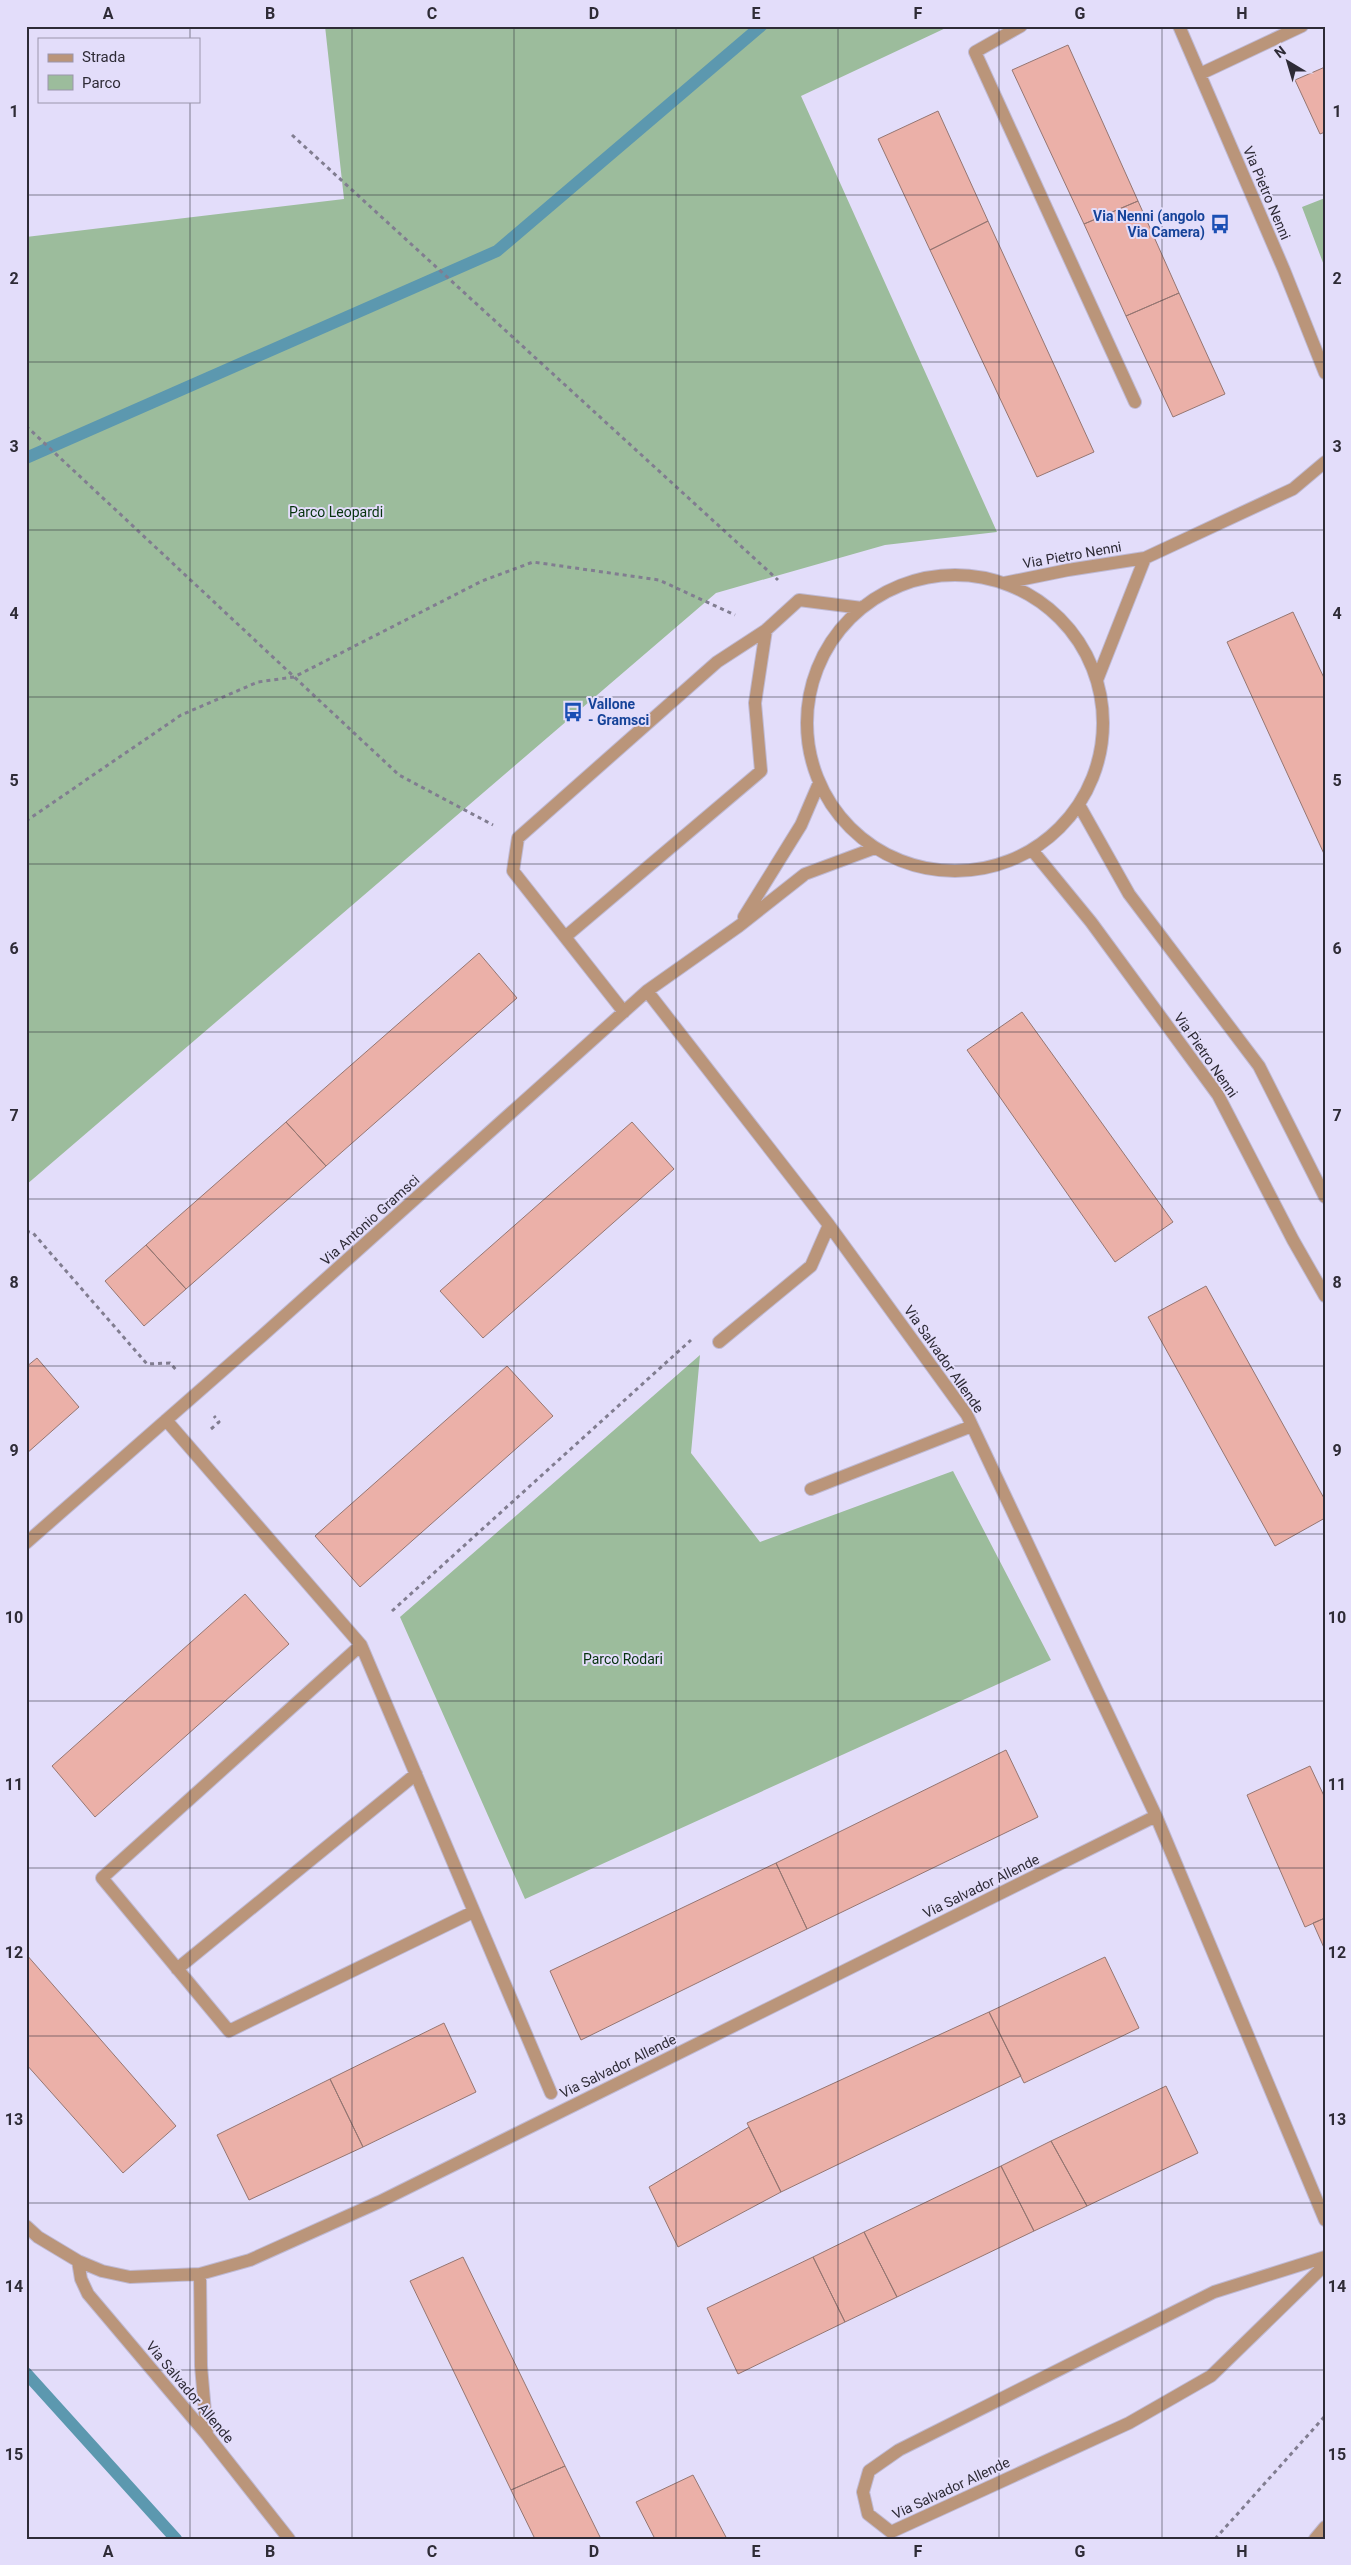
<svg xmlns="http://www.w3.org/2000/svg" width="1351" height="2565" viewBox="0 0 1351 2565" font-family="Roboto,sans-serif">
<rect width="100%" height="100%" fill="#e3ddfa"/>
<!-- green -->
<path fill="#9cbc9c" d="M325,26H950L801,96L997,532L885,545L716,593L26,1185V237L344,199Z
M1325,198V268L1302,207Z
M700,1355L691,1453L760,1542L953,1471L1051,1660L525,1899L400,1617Z"/>
<g fill="none" stroke-linecap="round" stroke-linejoin="round">
<!-- stream -->
<path stroke="#5c98af" stroke-width="12" d="M26,458L497,251L761,26
M26,2373L176,2539"/>
</g>
<!-- building -->
<path fill="#ebb0a8" stroke="#957672" d="M1068,45L1138,201L1084,224L1012,70Z
M1325,67V132L1320,134L1295,80Z
M938,111L988,221L930,250L878,139Z
M1138,201L1179,293L1126,316L1084,224Z
M988,221L1094,452L1037,477L930,250Z
M1179,293L1225,394L1173,417L1126,316Z
M1293,612L1325,680V856L1227,642Z
M479,953L517,998L326,1166L286,1122Z
M1022,1012L1173,1222L1115,1262L967,1050Z
M286,1122L326,1166L186,1289L146,1245Z
M632,1122L674,1169L483,1338L440,1291Z
M146,1245L186,1289L144,1326L105,1281Z
M1206,1286L1325,1500V1518L1275,1546L1148,1317Z
M37,1358L79,1407L26,1454V1367Z
M507,1366L553,1416L360,1587L315,1536Z
M245,1594L289,1644L95,1817L52,1766Z
M1006,1750L1038,1817L807,1929L776,1863Z
M1310,1766L1325,1798V1918L1305,1927L1247,1795Z
M776,1863L807,1929L581,2040L550,1971Z
M1325,1918V1950L1313,1923Z
M26,1954L176,2126L123,2173L26,2064Z
M1105,1957L1139,2028L1024,2083L989,2012Z
M989,2012L1021,2076L781,2192L747,2123Z
M444,2023L476,2092L363,2147L330,2079Z
M330,2079L363,2147L249,2200L217,2135Z
M1166,2086L1198,2153L1087,2206L1051,2141Z
M749,2127L781,2192L678,2247L649,2187Z
M1051,2141L1087,2206L1034,2231L1001,2166Z
M1001,2166L1034,2231L897,2297L864,2232Z
M864,2232L897,2297L845,2322L813,2257Z
M463,2257L565,2466L511,2490L410,2281Z
M813,2257L845,2322L738,2374L707,2308Z
M565,2466L601,2539H535L511,2490Z
M693,2475L727,2539H655L636,2502Z"/>
<g fill="none" stroke-linecap="round" stroke-linejoin="round">
<defs>
<path id="minor" d="M1021,26L975,52L1135,402
M1179,26L1284,270L1325,373
M1200,74L1302,26
M807 723a148 148 0 1 1 296 0a148 148 0 1 1-296 0Z
M1004,583L1068,570L1145,558L1293,489L1325,462
M1097,680L1145,558
M1079,805L1129,894L1259,1066L1325,1197
M1032,850L1091,922L1218,1095L1293,1240L1325,1296
M744,917L801,825L819,783
M565,937L761,771L755,703L766,630
M647,991L829,1225L967,1415L1156,1816L1325,2220
M624,1012L513,871L518,838L717,662L766,630L799,600L862,608
M719,1342L811,1266L829,1225
M166,1420L361,1645L551,2093
M811,1489L972,1426
M26,1543L262,1336L647,991L739,926L805,874L875,848
M361,1645L102,1878L229,2031L473,1912
M177,1969L416,1774
M26,2226L38,2237L78,2261L102,2271L130,2277L200,2274L250,2260L379,2202L1156,1816
M1325,2257L1214,2292L899,2450L869,2471L863,2492L868,2514L891,2532L1129,2423L1211,2376L1325,2265
M78,2261L81,2279L88,2294L207,2435L289,2539
M200,2274L201,2366L207,2435
M1315,2539L1325,2527"/>
</defs>
<!-- minor casing -->
<use href="#minor" stroke="#bfb9d3" stroke-width="14"/>
<!-- path -->
<path stroke="#817d90" stroke-width="3" stroke-dasharray="4 4" stroke-linecap="butt" d="M292,135L778,580
M26,426L399,775L493,825
M26,821L181,715L258,682L294,677L482,581L533,562L659,580L735,615
M26,1231L33,1233L147,1364L170,1363L178,1372
M211,1429L219,1422L214,1416
M392,1611L691,1340
M1215,2539L1325,2416"/>
<!-- minor -->
<use href="#minor" stroke="#ba957a" stroke-width="12"/>
</g>
<!-- grid -->
<path fill="none" stroke="#2e2b36" stroke-width="1" stroke-opacity="0.55" d="M190,26V39M352,26V2539M514,26V2539M676,26V2539M838,26V2539M999,26V2539M1162,26V2539M190,101V2539M26,195H1325M26,362H1325M26,530H1325M26,697H1325M26,864H1325M26,1032H1325M26,1199H1325M26,1366H1325M26,1534H1325M26,1701H1325M26,1868H1325M26,2036H1325M26,2203H1325M26,2370H1325"/>
<!-- icons -->
<defs>
<symbol id="bus-bare" viewBox="-9 -9 18 18"><path d="M-5-6H5V4H4V6H2V4H-2V6H-4V4H-5ZM-3.5-4V0h7V-4ZM-3.5 1.2v1.5H-2V1.2ZM2 1.2v1.5H3.5V1.2Z" fill="#1a4fb4" stroke="#e3ddfa" stroke-width="2.5" paint-order="stroke"/></symbol>
</defs>
<g fill-rule="evenodd">
<use href="#bus-bare" x="1206" y="210" width="28" height="28"/>
<use href="#bus-bare" x="559" y="698" width="28" height="28"/>
</g>
<g text-anchor="middle" stroke-width="4" stroke-linejoin="round" paint-order="stroke">
<!-- street labels -->
<g font-size="14" fill="#2e2b36" stroke="#e3ddfa">
<text transform="translate(1267 193) rotate(67)" y="5">Via Pietro Nenni</text>
<text transform="translate(1072 555) rotate(-10)" y="5">Via Pietro Nenni</text>
<text transform="translate(1206 1055) rotate(55)" y="5">Via Pietro Nenni</text>
<text transform="translate(370 1220) rotate(-42)" y="5">Via Antonio Gramsci</text>
<text transform="translate(944 1359) rotate(55)" y="5">Via Salvador Allende</text>
<text transform="translate(981 1886) rotate(-26)" y="5">Via Salvador Allende</text>
<text transform="translate(618 2066) rotate(-26)" y="5">Via Salvador Allende</text>
<text transform="translate(190 2392) rotate(50)" y="5">Via Salvador Allende</text>
<text transform="translate(951 2488) rotate(-25)" y="5">Via Salvador Allende</text>
</g>
<!-- transit labels -->
<g font-size="14" font-weight="bold" fill="#164399" stroke="#e3ddfa" text-anchor="end">
<text x="1205" y="221">Via Nenni (angolo<tspan x="1205" dy="16">Via Camera)</tspan></text>
<text x="588" y="709" text-anchor="start">Vallone<tspan x="588" dy="16">- Gramsci</tspan></text>
</g>
<!-- park labels -->
<g font-size="14" fill="#06330d" stroke="#e3ddfa">
<text x="336" y="517">Parco Leopardi</text>
<text x="623" y="1664">Parco Rodari</text>
</g>
</g>
<!-- border -->
<rect width="1351" height="2565" fill="none" stroke="#e3ddfa" stroke-width="55"/>
<!-- legend -->
<rect x="38" y="38" width="162" height="65" fill="#e3ddfa" stroke="#9b96ac"/>
<rect x="48" y="54" width="25" height="8" fill="#ba957a" stroke="#9b96ac"/>
<text x="82" y="62" font-size="15" fill="#2e2b36">Strada</text>
<rect x="48" y="75" width="25" height="15" fill="#9cbc9c" stroke="#9b96ac"/>
<text x="82" y="88" font-size="15" fill="#2e2b36">Parco</text>
<!-- north arrow -->
<g transform="translate(1288 62) rotate(322)" stroke="#e3ddfa" stroke-width="4" paint-order="stroke">
<path d="M0-4L9 19L0 12L-9 19Z" fill="#2e2b36"/>
<text y="-8" font-size="14" font-weight="bold" text-anchor="middle" fill="#2e2b36">N</text>
</g>
<rect x="28" y="28" width="1296" height="2510" fill="none" stroke="#2e2b36" stroke-width="2"/>
<g font-size="16" text-anchor="middle" font-weight="bold" fill="#2e2b36">
<text x="108" y="19">A</text>
<text x="270" y="19">B</text>
<text x="432" y="19">C</text>
<text x="594" y="19">D</text>
<text x="756" y="19">E</text>
<text x="918" y="19">F</text>
<text x="1080" y="19">G</text>
<text x="1242" y="19">H</text>
<text x="14" y="117">1</text>
<text x="1337" y="117">1</text>
<text x="14" y="284">2</text>
<text x="1337" y="284">2</text>
<text x="14" y="452">3</text>
<text x="1337" y="452">3</text>
<text x="14" y="619">4</text>
<text x="1337" y="619">4</text>
<text x="14" y="786">5</text>
<text x="1337" y="786">5</text>
<text x="14" y="954">6</text>
<text x="1337" y="954">6</text>
<text x="14" y="1121">7</text>
<text x="1337" y="1121">7</text>
<text x="14" y="1288">8</text>
<text x="1337" y="1288">8</text>
<text x="14" y="1456">9</text>
<text x="1337" y="1456">9</text>
<text x="14" y="1623">10</text>
<text x="1337" y="1623">10</text>
<text x="14" y="1790">11</text>
<text x="1337" y="1790">11</text>
<text x="14" y="1958">12</text>
<text x="1337" y="1958">12</text>
<text x="14" y="2125">13</text>
<text x="1337" y="2125">13</text>
<text x="14" y="2292">14</text>
<text x="1337" y="2292">14</text>
<text x="14" y="2460">15</text>
<text x="1337" y="2460">15</text>
<text x="108" y="2557">A</text>
<text x="270" y="2557">B</text>
<text x="432" y="2557">C</text>
<text x="594" y="2557">D</text>
<text x="756" y="2557">E</text>
<text x="918" y="2557">F</text>
<text x="1080" y="2557">G</text>
<text x="1242" y="2557">H</text>
</g>
</svg>
